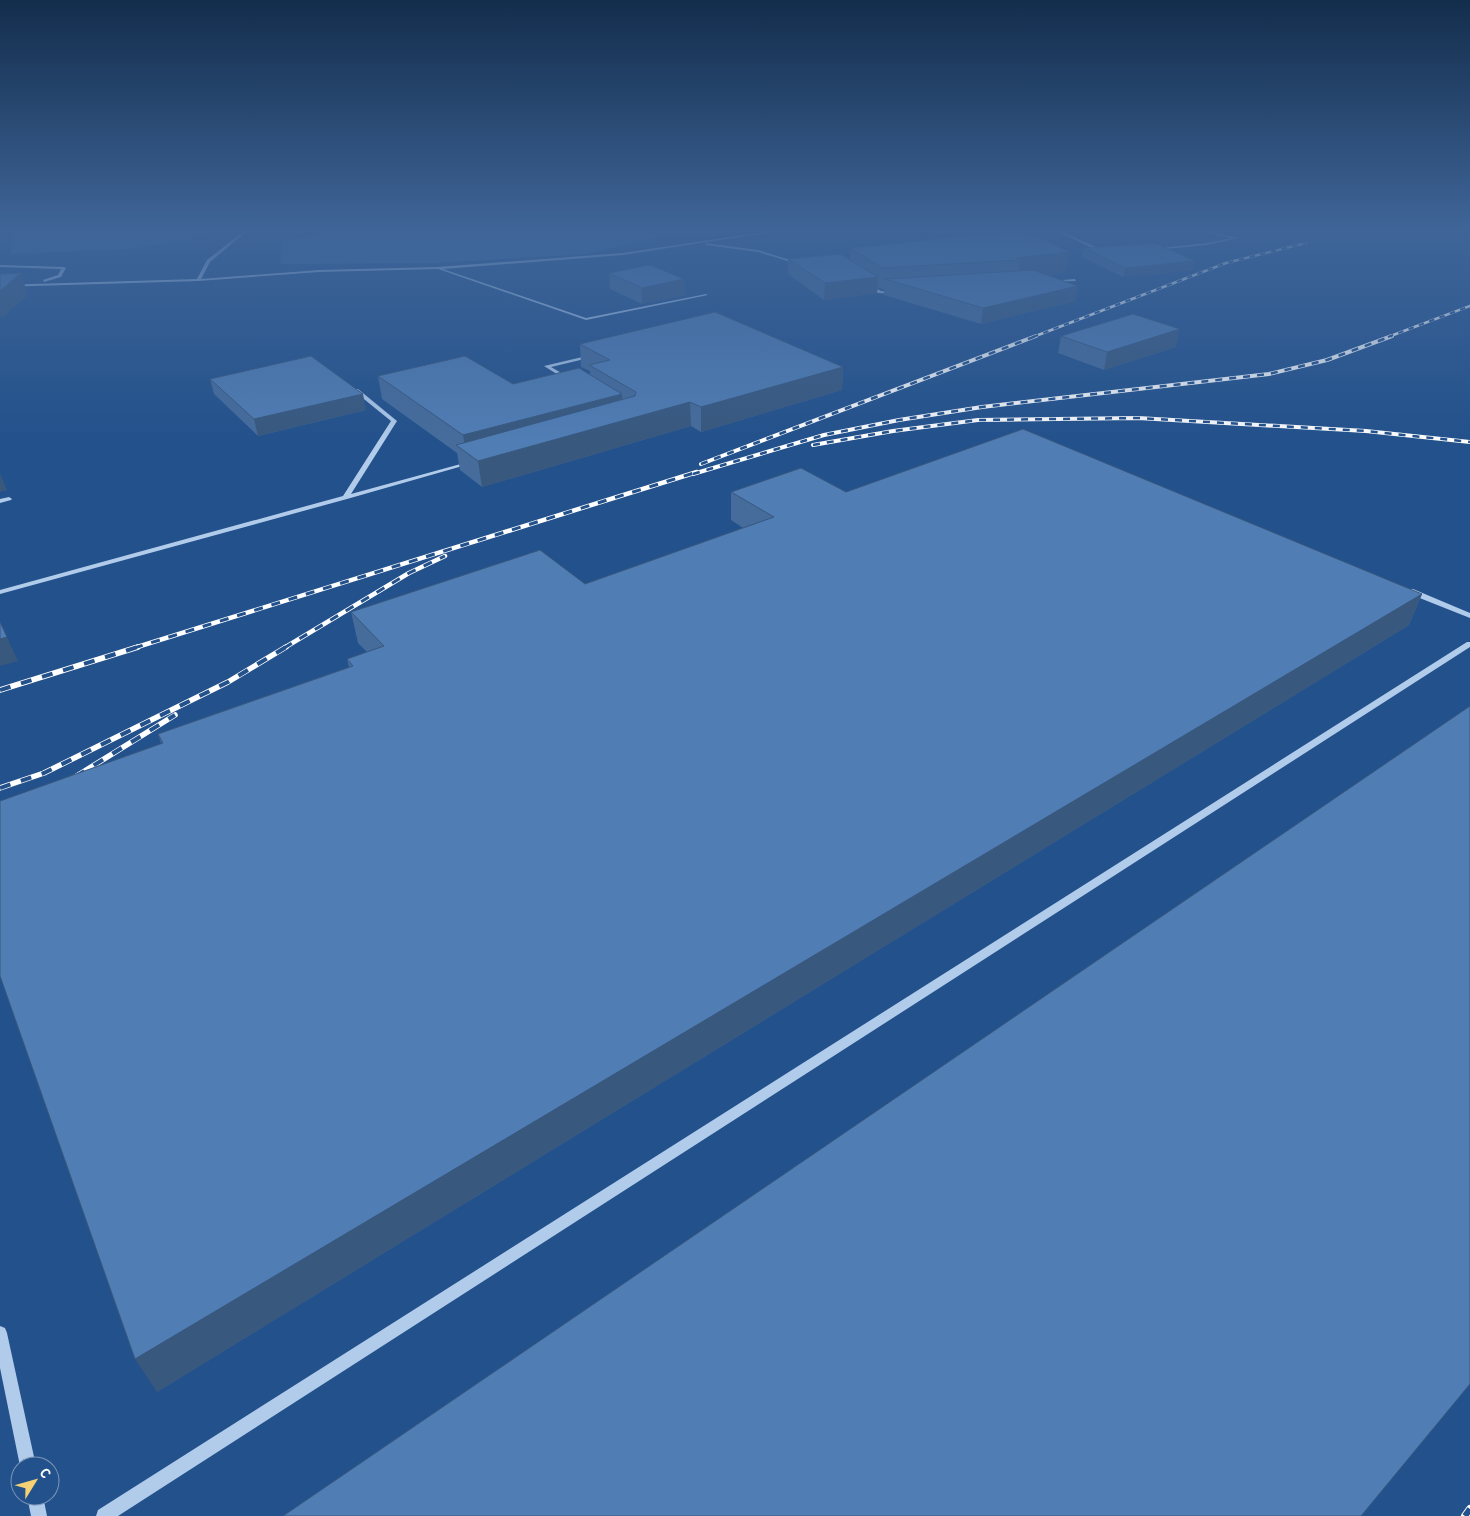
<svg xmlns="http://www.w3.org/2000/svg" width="1470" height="1516" viewBox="0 0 1470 1516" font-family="Overpass,sans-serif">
<rect width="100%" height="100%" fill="#23518b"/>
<!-- green -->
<path fill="#386ba8" d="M0,229H221L186,240L130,249L11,254L12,232L0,233Z
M347,229H758L701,237L667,235L585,254L438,263L280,264L283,242Z"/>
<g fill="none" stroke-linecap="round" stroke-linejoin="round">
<!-- path -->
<path stroke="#b1cbeb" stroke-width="1" stroke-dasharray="1 2" stroke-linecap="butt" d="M0,229H22
M279,229L330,233L371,230L524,234L623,229"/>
<!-- minor -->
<path fill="#b1cbeb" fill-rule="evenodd" d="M246,229H250L210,262L201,279L319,270L437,267L623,253L783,229H792L623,255L443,269L586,318L706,294L708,295L586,320L438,269L319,272L198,281L0,287V285L197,279L207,260Z
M844,229H953L951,230H846Z
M1052,229H1057L1106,252L1103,253Z
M1192,229H1199L1239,238L1207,245L1154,250L1152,249L1207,243L1231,238Z
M706,243L758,250L800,263L797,264L758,252L705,245Z
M0,265L64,267L66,268L61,277L44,282L43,280L58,275L61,269L0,267Z
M1075,279L1076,281L1051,282L1049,281Z
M869,284L881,291L898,293L896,294L878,293L867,286Z
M591,355L593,356V357L551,367L570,378V380L568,381L544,366Z
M354,389H358L397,421L351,494L468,462L473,463L347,499L0,594V590L343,496L391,421L354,391Z
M9,497L12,499L11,500L0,503V499Z
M1407,589H1413L1470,613V618L1407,593Z
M1467,642H1470V647L118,1516H96L98,1510Z
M0,1326L5,1328L7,1333L36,1466H20L0,1368Z
M27,1496H43L47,1516H31Z"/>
<defs>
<path id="rail-far4" d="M1033,337L1226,263L1306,243
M1388,337L1470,306"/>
<path id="rail-far3" d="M813,445L893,431L978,420L1138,418L1366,431L1470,442
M701,464L1036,336
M693,474L824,435L899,420L982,407L1269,374L1327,360L1392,336"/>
<path id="rail-far2" d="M134,648L697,472
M284,648L409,573L445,556"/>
<path id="rail-far1" d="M0,690L138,647
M75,777L175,715
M0,788L44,773L228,682L286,647"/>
<path id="rail" d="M1465,1516L1470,1509"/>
</defs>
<!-- rail-far4 casing -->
<use href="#rail-far4" stroke="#fff" stroke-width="2.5"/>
<!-- rail-far3 casing -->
<use href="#rail-far3" stroke="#fff" stroke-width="4"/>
<!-- rail-far2 casing -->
<use href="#rail-far2" stroke="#fff" stroke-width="4.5"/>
<!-- rail-far1 casing -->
<use href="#rail-far1" stroke="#fff" stroke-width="5.5"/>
<!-- rail casing -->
<use href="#rail" stroke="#fff" stroke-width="8"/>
<!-- rail-far4 -->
<use href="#rail-far4" stroke="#23518b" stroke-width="2" stroke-dasharray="5.5" stroke-linecap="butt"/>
<!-- rail-far3 -->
<use href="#rail-far3" stroke="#23518b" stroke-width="2.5" stroke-dasharray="7" stroke-linecap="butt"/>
<!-- rail-far2 -->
<use href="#rail-far2" stroke="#23518b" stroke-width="3" stroke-dasharray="9" stroke-linecap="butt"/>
<!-- rail-far1 -->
<use href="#rail-far1" stroke="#23518b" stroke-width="4" stroke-dasharray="11" stroke-linecap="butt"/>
<!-- rail -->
<use href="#rail" stroke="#23518b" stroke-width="6" stroke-dasharray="18" stroke-linecap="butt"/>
</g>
<!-- wall -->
<path fill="#456c9b" d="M1022,230L1066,273L1047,275L1078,286L1075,301L981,324L884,295V289H882L878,287L877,293L824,300L788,274V259L850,260V248Z
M1084,248L1195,261L1192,270L1123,277L1082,257Z
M609,273L684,279L685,295L642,304L610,289Z
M1061,336L1176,347L1104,370L1058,353Z
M580,344L843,367L842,390L701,432L691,426L482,487L460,470L457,453L382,399L378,376L513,384L590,375V371L581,367Z
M210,379L366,410L258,436L214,394Z
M731,492H846L1422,594L1409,625L157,1392L161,743L158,734L349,667L347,659L367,652L358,643L351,612L585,584L743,528L731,520Z"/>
<!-- shaded-wall -->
<path fill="#38587e" d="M1070,252L1066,273L1017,279L1020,260L1015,258Z
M1195,261L1192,270L1123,277L1125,268Z
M21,273L28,295L1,319L0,315V291Z
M878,277L877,293L824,300L825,283Z
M684,279L685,295L642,304V288Z
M1078,286L1075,301L981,324L983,308Z
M1180,329L1176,347L1104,370L1107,352Z
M843,367L842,390L701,432V407Z
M363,394L366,410L258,436L254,419Z
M622,394L623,417L466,452L463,435Z
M690,402L691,426L482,487L478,461Z
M0,473L7,490L0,492Z
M1422,594L1409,625L157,1392L135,1359Z
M7,637L18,661L0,666V639Z"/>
<!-- building -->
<path fill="#507db4" stroke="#38587e" d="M1022,230L1070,252L1015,258L1020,260L883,268L850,248Z
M1155,243L1195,261L1125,268L1084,248Z
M840,254L878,277L825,283L788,259Z
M650,265L684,279L642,288L609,273Z
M1033,270L1078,286L983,308L885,279Z
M21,273L0,291V274Z
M715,312L843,367L701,407L690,402L478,461L456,445L635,396L636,392L589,365L610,360L580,344Z
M1133,314L1180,329L1107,352L1061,336Z
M311,356L363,394L254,419L210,379Z
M465,356L513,384L579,368L622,394L463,435L378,376Z
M1023,429L1422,594L135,1359L0,976V801L163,743L158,734L353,666L347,659L384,646L351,612L540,550L585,584L774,517L731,492L801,468L846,492Z
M0,622L7,637L0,639Z
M1470,706V1384L1361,1516H283Z"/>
<!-- sky -->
<linearGradient id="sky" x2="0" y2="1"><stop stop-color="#132d4c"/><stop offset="0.52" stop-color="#3f6598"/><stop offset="1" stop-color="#3f6598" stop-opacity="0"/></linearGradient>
<rect width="1470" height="441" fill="url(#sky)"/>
<!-- north arrow -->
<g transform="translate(35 1481) rotate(53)"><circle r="24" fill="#23518b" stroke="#7b97b9"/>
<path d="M0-4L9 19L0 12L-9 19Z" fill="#f5d074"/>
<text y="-8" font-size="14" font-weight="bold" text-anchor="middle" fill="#ffffff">С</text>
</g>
</svg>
